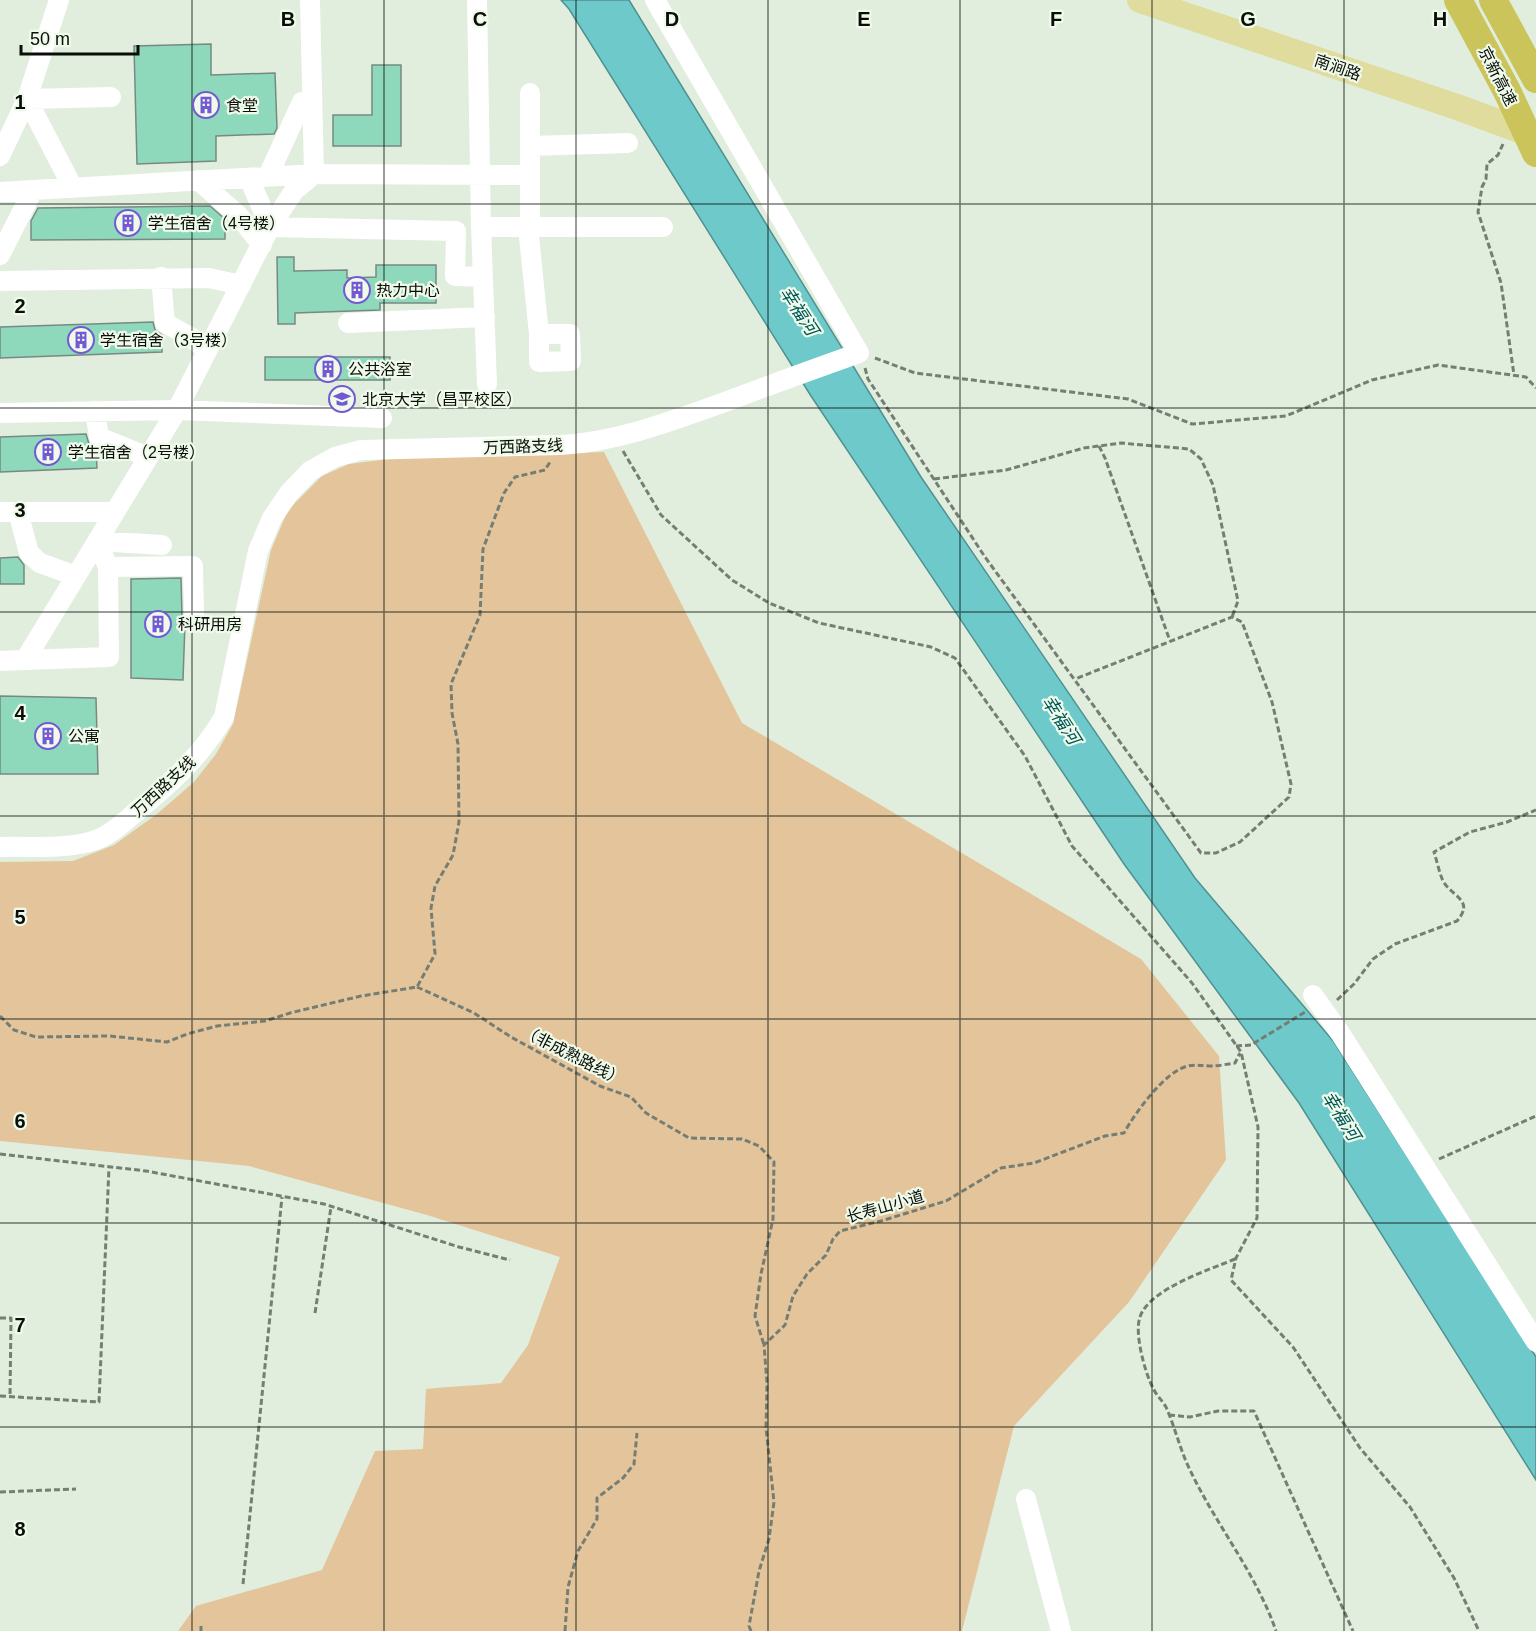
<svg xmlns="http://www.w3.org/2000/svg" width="1536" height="1631" viewBox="0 0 1536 1631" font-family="Helvetica,'Noto Sans SC',sans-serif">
<rect width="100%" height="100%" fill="#e1eddd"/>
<!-- green -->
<path fill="#e4c59b" d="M604,452L742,723L1141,959L1219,1056L1226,1160L1129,1302L1014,1426L962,1631H178L196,1606L322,1570L375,1451L423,1449L426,1389C451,1386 476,1386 501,1383L528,1345L560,1257L427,1215L249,1166L0,1141V862L73,861L114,845L157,814L194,782L216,754L233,724L271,550L288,510L322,476L349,464L397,458Z"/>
<!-- water -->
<path fill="#6ec9cb" stroke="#509191" stroke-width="1.5" d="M561,0H629L921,477L1195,878L1334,1042L1536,1357V1480L1299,1103L1124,864L811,396L569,9Z"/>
<!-- building -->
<path fill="#8ed9bb" stroke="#778a82" stroke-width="1.5" d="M211,44V75L275,73L277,128L274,134L216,136V161L137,164L134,46Z
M372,65H401V146H333V115H372Z
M210,206L225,219V239L31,240V221L38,208Z
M277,257H294V271L347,270V278L376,277V265H436V303H380V310L295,313V324H278Z
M153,322L155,330L162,335V352L0,358V327Z
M265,357H390V380H265Z
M86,434L89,444L96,449L97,468L0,472V437Z
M18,557L24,565V584H0V558Z
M181,578L182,616L185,623L183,680L131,678V579Z
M0,696L96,698L98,774H0Z"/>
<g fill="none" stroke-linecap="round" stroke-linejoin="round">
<!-- path -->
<path stroke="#767e73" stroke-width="3" stroke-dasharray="6 3" stroke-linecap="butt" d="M1503,144L1498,155L1487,164L1486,179L1482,187L1478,212L1501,283L1514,375
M875,358L915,373L1128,399L1192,424L1286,416L1372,380L1438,365L1526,377L1536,388
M865,368L868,379L985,557L1201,853H1216L1240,842L1289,797L1291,784L1272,702L1242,622L1232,617L1075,679
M1099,446L1105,458L1170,641
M623,451L661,515L732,580L769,603L819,623L931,647L955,658L1025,756L1072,846L1192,983L1241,1052L1258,1127L1257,1218L1236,1258L1231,1280L1293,1347L1360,1448L1410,1507L1454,1578L1479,1631
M934,479L1006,470L1084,448L1121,443L1189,449L1201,459L1213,485L1238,601L1232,617
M417,987L474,1013L511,1037L600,1086L631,1097L646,1113L689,1138L742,1139L759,1146L774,1162L773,1219L761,1274L755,1316L764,1345
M1337,1000L1354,984L1373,959L1395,944L1457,921C1475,900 1452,897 1443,881C1439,872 1437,861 1434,852L1470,832L1507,822L1536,810
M0,1016L14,1030L36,1037L110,1036L167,1042L187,1034L217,1026L265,1021L290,1013L361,996L417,987L435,954L431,908L435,886L453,855L459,822L458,744L452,713L451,684L480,615L483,549L504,493L515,477L545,470L550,462
M1236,1046L1251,1045L1305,1012
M0,1154L146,1171L324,1204L459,1247L510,1260
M1439,1159L1536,1116
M1235,1259C1209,1270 1149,1289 1140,1317C1134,1333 1145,1373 1153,1388C1156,1395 1162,1400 1166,1407C1175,1427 1180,1450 1190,1470C1216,1525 1256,1573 1276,1631
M315,1313L331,1207
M0,1318H11L10,1397
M0,1396L99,1402L109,1167
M1169,1415L1190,1417L1218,1411H1254L1353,1631
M0,1492L76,1489
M243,1584L282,1197
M201,1626V1631
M565,1631L568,1587L578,1551L597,1519V1498L623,1478L634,1464L637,1433
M751,1631L749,1626L759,1571L769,1539L774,1502L766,1428L767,1383L764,1345L785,1325L793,1296L807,1274L826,1255L833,1239L840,1231L881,1221L946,1201L1001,1168L1034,1163L1105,1136L1124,1133C1135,1113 1165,1071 1188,1066C1197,1064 1203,1066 1212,1066C1219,1066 1227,1064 1235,1063L1240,1053"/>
<!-- minor -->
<path stroke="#fff" stroke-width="20" d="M477,0L481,227L487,384
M530,146L628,143
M0,156L27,99L59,0
M530,175V216
M268,176L302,102
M249,178L270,227L456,231L455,276L483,277
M198,180L238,215L262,245
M73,188L27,99L111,97
M33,190L314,174L530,175V93
M0,192L33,190L0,255
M481,227H663
M528,227L539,334
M161,277L165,323L192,338L207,351
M0,281L209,278L241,285
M348,323L485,317
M539,334H570L571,361L539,362Z
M95,411L99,437L148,457
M0,413L177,410L382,418
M0,512H115
M18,512L29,553L40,563L76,576
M108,567L193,566L194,616
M25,660L109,657L108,567L97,541L162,545
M0,661L25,660L177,410L270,227L294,191L314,174L310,0
M0,847C32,846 66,850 96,840C112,834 124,822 137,811C172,782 201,756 224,717L258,551L272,518L289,493L310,471L335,457L361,450L560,445C617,442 672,421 725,402C770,385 814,369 859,353L655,0
M1313,995L1340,1033L1536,1342
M1026,1499L1061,1631"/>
<!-- major -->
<path stroke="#dfdc9d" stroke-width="26" d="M1140,0L1457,107L1536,136"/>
<!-- highway -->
<path stroke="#cac45b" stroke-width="28" d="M1458,0L1507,91L1536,153
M1493,0L1536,79"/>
</g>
<!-- grid -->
<path fill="none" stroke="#0a0e09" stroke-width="1.5" stroke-opacity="0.55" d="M192,0V1631M384,0V1631M576,0V1631M768,0V1631M960,0V1631M1152,0V1631M1344,0V1631M0,204H1536M0,408H1536M0,612H1536M0,816H1536M0,1019H1536M0,1223H1536M0,1427H1536"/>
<!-- icons -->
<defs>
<symbol id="building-ring" viewBox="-11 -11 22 22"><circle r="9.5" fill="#effaea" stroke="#735ad4" stroke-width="1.5"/><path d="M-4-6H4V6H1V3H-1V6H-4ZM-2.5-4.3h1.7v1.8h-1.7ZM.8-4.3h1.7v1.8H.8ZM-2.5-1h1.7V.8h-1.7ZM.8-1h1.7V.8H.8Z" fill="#735ad4"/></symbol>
<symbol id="university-ring" viewBox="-11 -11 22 22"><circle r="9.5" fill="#effaea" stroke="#735ad4" stroke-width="1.5"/><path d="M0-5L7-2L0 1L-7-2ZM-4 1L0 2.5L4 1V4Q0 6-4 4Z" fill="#735ad4"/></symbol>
</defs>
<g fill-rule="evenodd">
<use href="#building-ring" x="191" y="90" width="30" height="30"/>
<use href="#building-ring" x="113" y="208" width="30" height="30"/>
<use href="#building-ring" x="342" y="275" width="30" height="30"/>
<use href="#building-ring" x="66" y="325" width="30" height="30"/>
<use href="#building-ring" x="313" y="354" width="30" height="30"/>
<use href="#university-ring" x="327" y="384" width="30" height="30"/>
<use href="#building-ring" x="33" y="437" width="30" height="30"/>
<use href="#building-ring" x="143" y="609" width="30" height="30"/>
<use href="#building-ring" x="33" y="721" width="30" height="30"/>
</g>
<g text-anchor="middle" stroke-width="4.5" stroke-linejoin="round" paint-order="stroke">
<!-- street labels -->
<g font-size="16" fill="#0a0e09" stroke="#effaea">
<text transform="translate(1338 67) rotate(19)" y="6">南涧路</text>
<text transform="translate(1498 76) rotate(63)" y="6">京新高速</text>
<text transform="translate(523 446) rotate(-2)" y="6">万西路支线</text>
<text transform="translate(163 786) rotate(-43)" y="6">万西路支线</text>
<text transform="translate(573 1055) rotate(27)" y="6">（非成熟路线）</text>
<text transform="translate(885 1206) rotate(-16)" y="6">长寿山小道</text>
</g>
<!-- poi labels -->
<g font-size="16" fill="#0a0e09" stroke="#effaea" text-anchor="start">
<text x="226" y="111">食堂</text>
<text x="148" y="229">学生宿舍（4号楼）</text>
<text x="376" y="296">热力中心</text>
<text x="100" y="346">学生宿舍（3号楼）</text>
<text x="348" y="375">公共浴室</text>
<text x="362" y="405">北京大学（昌平校区）</text>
<text x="68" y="458">学生宿舍（2号楼）</text>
<text x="178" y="630">科研用房</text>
<text x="68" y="742">公寓</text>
</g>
<!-- water labels -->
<g font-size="18" font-style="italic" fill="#005759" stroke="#effaea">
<text transform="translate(799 311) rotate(57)" y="6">幸福河</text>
<text transform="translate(1061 720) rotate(57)" y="6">幸福河</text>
<text transform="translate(1341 1116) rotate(58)" y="6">幸福河</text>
</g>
</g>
<g font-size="20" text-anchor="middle" font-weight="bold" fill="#0a0e09" stroke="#effaea" stroke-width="4.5" stroke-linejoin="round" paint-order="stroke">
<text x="288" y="26">B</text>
<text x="480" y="26">C</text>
<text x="672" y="26">D</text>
<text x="864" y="26">E</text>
<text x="1056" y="26">F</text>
<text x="1248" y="26">G</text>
<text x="1440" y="26">H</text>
<text x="20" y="109">1</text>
<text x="20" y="313">2</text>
<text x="20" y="517">3</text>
<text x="20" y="720">4</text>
<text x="20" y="924">5</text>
<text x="20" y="1128">6</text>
<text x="20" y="1332">7</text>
<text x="20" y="1536">8</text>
</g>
<!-- scale -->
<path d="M21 45v9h117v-9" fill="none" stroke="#0a0e09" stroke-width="3"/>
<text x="30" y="45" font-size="18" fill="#0a0e09" stroke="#effaea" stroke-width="4.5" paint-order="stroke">50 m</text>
</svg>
